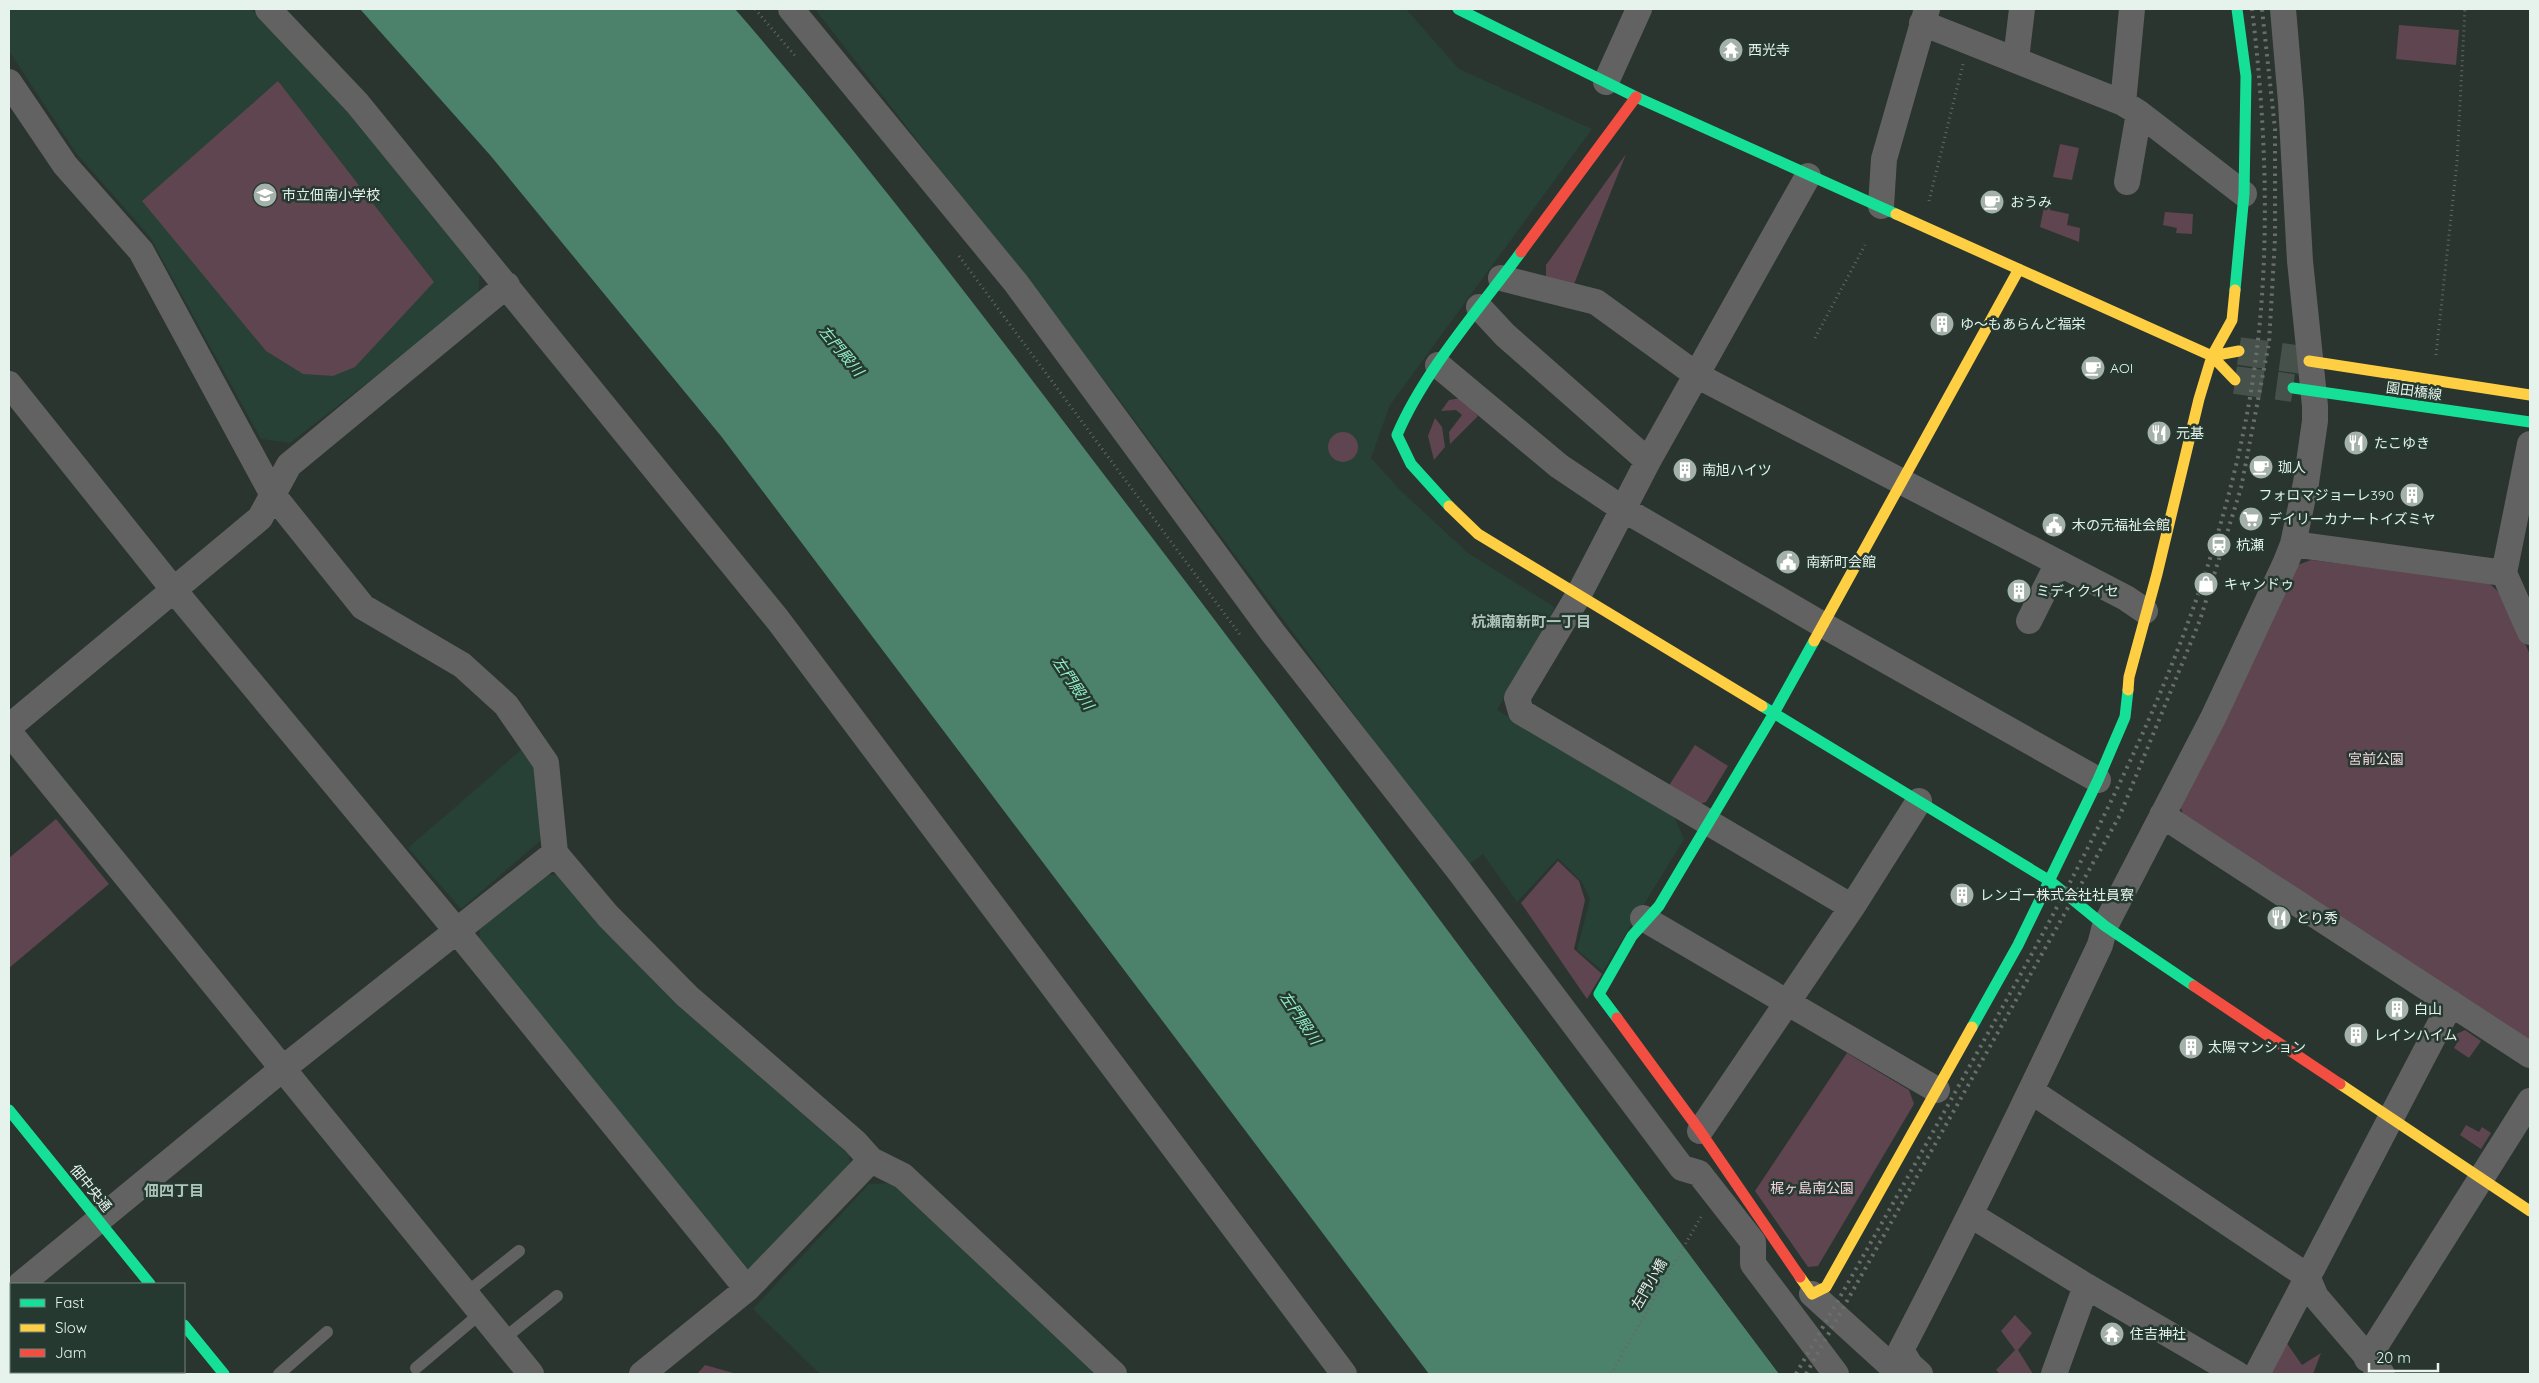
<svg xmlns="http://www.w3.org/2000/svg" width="2539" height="1383" viewBox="0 0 2539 1383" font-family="Quicksand,'Noto Sans JP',sans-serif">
<rect width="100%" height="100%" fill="#2a352f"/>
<!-- built -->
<path fill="#274136" d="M10,9H251L349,113L480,270L478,296L290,443L261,439L150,237L76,153L9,51Z
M815,9H1406L1459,69L1592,129L1390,405L1371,458L1400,490L1468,553L1553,606L1554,609L1497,710L1674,816L1684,839L1603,971L1577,950L1590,899L1582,882L1558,858L1517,902L1483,854L1467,866L1118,398Z
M521,750L540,773V841L461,909L408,848Z
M546,875H561L848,1148L850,1165L746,1271L479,944L480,925Z
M896,1183L1111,1374H820L753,1309L869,1184Z"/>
<!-- green -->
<path fill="#5e454f" d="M2399,25L2459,30L2456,65L2396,59Z
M278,81L434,282L355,367L333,376L303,374L266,351L142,201Z
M2060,144L2079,148L2072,180L2053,177Z
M1626,154L1574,284L1546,277V265Z
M2046,197H2051L2050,210L2069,214L2067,225L2080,228L2079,242L2040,227Z
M2165,212L2193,214L2192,234L2176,233L2177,228L2163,225Z
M1461,398L1478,416L1450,444L1449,432L1462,415L1456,410L1441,411L1449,400Z
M1435,418L1442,427L1445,447L1434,460L1428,436Z
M1328 447a15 15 0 1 1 30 0a15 15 0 1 1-30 0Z
M2311,560L2488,582L2507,600L2530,655V1044L2184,817L2179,803L2295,566Z
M1695,745L1728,766L1706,802L1699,804L1668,787Z
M56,819L109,884L9,968V858Z
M1558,861L1579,881L1585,900L1574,949L1602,974L1587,999L1521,903Z
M2465,1030L2481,1041L2469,1058L2454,1048L2459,1039L2454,1035Z
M1847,1053L1909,1090L1914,1104L1818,1266L1808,1267L1755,1191Z
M2466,1125L2479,1132L2482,1127L2491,1133L2481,1149L2460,1135Z
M2015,1315L2032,1333L2018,1350L2033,1374H2000L1996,1370L2015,1350L2001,1331Z
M2286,1342L2302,1365L2321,1353L2313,1374H2269Z
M705,1365L737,1374H697Z"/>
<!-- water -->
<path fill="#4c826c" d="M360,9H735C865,159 985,318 1105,476C1333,773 1554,1075 1779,1374H1429L721,436L490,155Z"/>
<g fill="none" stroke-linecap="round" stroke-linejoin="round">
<!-- secondary-tunnel -->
<path stroke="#46514b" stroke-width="28" stroke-dasharray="28 14" stroke-linecap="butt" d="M2239,351L2309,361
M2235,380L2293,388"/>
<!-- path -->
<path stroke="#666866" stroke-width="3" stroke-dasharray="1 4" stroke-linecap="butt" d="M755,9L797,58
M1929,201L1963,64
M959,256L1241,636
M1815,338L1865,245
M2436,355L2457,162L2465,9
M1611,1374L1702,1215"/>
<!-- lane -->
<path stroke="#636262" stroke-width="12" d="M465,1294L519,1251
M502,1340L557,1296
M416,1368L481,1313
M279,1374L327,1332"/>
<!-- street -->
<path stroke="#636262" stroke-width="26" d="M268,9L357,103L778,620L1344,1374
M791,9L1016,283L1273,633L1460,872L1682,1168L1699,1173L1753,1242V1264L1836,1374
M1922,23L2123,103L2139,113L2244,194
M2016,59L2022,9
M9,82L65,165L141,251L273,495L363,607L462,665L506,705L546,763L555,853L608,916L687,996L855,1142L871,1160L903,1176L1114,1374
M1606,82L1639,9
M2123,103L2132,9
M1808,176L1648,461L1578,596L1517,698L1521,712L1852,907
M2127,182L2139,113
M1881,206L1884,159L1927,9
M1501,278L1596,302L1698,376L2126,598L2145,611
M1479,307L1505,335L1648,461
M1438,365L1559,466L1623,509L1823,625L2098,780
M9,384L173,589L456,930L747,1289
M2530,444L2504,573L2530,632
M2293,544L2504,573
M2029,621L2058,563
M9,727L260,518L289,465L507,285
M9,732L531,1374
M2162,815L2530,1055
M1643,918L1937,1090
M2031,1091L2307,1276L2316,1297L2382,1374
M1700,1131L1852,907L1919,801
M1971,1215L2086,1286L2237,1374
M21,1284L281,1070L555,853
M1812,1294L1900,1374
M2367,1359L2530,1101
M642,1374L747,1289L871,1160
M1920,1374L1910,1365L1901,1350C1971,1216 2036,1081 2100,945L2105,926L2213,718L2286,562L2293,544L2306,483L2315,421V406L2300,261L2291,102L2283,9
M2054,1374L2086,1286
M2257,1374L2451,1003"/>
<!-- fast -->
<path stroke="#16e098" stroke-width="11" d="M1458,9L1636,97L1896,214
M2235,290L2244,194L2246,76L2237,9
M2293,388L2530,422
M1449,506L1411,464L1397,435C1424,371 1480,308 1521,252
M1762,706L2050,881L2105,926L2194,986
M1617,1018L1599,994L1632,936L1659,906L1774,713L1814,641
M1972,1027L2018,945L2098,780L2125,717L2128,690
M9,1110L150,1284
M184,1325L224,1374"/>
<!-- slow -->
<path stroke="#ffcf43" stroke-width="11" d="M1896,214L2212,356L2239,351
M2212,356L2235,380
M2309,361L2530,395
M1449,506L1478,534L1762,706
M1814,641L2019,269
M2128,690L2129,677L2157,574L2199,399L2212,356L2232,320L2235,290
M2340,1084L2530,1211
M1800,1277L1812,1294L1826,1287L1972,1027"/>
<!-- jam -->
<path stroke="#f24e42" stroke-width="11" d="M1521,252L1636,97
M2194,986L2340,1084
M1617,1018L1700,1131L1800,1277"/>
<!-- rail -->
<path stroke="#6a6e6b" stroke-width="4" stroke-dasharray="2.5 5" stroke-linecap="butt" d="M1796,1374C1862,1259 1927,1143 1992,1026C2100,832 2205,634 2247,414C2272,283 2268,141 2252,9
M1806,1374L2120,815L2200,620L2241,488L2269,343L2275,239V129L2262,9"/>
</g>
<!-- icons -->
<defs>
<symbol id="temple-disc" viewBox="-11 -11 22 22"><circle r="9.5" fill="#a4b0aa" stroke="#253930"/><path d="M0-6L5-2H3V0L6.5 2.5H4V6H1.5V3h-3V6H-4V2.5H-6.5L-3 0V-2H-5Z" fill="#fff"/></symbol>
<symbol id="school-disc" viewBox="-11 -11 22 22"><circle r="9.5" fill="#a4b0aa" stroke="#253930"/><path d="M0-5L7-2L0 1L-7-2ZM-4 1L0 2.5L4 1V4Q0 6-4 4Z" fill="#fff"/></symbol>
<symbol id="cafe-disc" viewBox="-11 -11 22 22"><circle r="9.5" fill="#a4b0aa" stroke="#253930"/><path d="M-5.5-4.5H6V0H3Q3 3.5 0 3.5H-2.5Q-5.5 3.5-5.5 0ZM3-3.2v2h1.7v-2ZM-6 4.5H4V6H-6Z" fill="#fff"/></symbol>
<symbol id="building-disc" viewBox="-11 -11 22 22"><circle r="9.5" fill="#a4b0aa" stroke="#253930"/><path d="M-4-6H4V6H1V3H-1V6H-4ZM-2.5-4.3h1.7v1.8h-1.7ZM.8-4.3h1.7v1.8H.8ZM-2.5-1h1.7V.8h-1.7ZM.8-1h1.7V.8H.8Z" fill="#fff"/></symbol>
<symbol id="restaurant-disc" viewBox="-11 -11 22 22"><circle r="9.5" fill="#a4b0aa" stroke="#253930"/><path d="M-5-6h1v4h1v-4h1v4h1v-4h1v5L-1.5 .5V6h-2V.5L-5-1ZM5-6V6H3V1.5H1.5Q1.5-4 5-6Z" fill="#fff"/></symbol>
<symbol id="supermarket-disc" viewBox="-11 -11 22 22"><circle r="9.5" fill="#a4b0aa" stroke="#253930"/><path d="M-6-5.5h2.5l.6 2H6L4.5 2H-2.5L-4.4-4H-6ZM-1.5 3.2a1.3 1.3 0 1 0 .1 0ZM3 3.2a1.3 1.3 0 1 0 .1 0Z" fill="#fff"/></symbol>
<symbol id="civic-disc" viewBox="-11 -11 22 22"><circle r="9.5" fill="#a4b0aa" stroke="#253930"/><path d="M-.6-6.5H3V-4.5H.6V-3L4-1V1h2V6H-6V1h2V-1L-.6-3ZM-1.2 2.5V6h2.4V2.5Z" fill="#fff"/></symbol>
<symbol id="station-disc" viewBox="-11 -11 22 22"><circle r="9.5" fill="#a4b0aa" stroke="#253930"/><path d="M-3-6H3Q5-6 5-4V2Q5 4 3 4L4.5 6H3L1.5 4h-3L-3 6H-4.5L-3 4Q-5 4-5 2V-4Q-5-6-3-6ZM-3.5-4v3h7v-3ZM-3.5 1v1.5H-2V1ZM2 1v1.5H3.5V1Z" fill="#fff"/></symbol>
<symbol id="shop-disc" viewBox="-11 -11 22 22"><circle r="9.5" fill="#a4b0aa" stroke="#253930"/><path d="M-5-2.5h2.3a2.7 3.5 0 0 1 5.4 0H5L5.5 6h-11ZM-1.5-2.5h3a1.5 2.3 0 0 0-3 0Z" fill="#fff"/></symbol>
</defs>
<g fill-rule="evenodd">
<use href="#temple-disc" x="1717" y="36" width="28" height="28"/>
<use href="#school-disc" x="251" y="181" width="28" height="28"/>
<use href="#cafe-disc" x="1978" y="188" width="28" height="28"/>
<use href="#building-disc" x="1928" y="310" width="28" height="28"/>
<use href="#cafe-disc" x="2079" y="354" width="28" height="28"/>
<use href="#restaurant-disc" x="2145" y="419" width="28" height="28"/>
<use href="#restaurant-disc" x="2342" y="429" width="28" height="28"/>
<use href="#cafe-disc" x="2247" y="453" width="28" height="28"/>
<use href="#building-disc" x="1671" y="456" width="28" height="28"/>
<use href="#building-disc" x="2398" y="481" width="28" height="28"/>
<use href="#supermarket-disc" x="2237" y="505" width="28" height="28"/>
<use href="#civic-disc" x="2040" y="511" width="28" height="28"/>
<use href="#station-disc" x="2205" y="531" width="28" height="28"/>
<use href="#civic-disc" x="1774" y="548" width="28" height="28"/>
<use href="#shop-disc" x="2192" y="570" width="28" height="28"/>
<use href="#building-disc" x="2005" y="577" width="28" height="28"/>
<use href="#building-disc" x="1948" y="881" width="28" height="28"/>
<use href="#restaurant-disc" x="2265" y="904" width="28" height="28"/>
<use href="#building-disc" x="2383" y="995" width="28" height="28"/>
<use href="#building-disc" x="2342" y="1021" width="28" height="28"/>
<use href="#building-disc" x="2177" y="1033" width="28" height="28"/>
<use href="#temple-disc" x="2098" y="1320" width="28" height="28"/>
</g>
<g text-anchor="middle" stroke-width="5" stroke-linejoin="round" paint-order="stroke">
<!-- poi labels -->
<g font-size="14" fill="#e6f2ec" stroke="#253930" text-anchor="start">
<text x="1748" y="55">西光寺</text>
<text x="282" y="200">市立佃南小学校</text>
<text x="2010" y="207">おうみ</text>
<text x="1960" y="329">ゆ～もあらんど福栄</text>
<text x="2110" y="373">AOI</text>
<text x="2176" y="438">元基</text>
<text x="2374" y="448">たこゆき</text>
<text x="2278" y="472">珈人</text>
<text x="1702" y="475">南旭ハイツ</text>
<text x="2394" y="500" text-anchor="end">フォロマジョーレ390</text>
<text x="2268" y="524">デイリーカナートイズミヤ</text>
<text x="2072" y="530">木の元福祉会館</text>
<text x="2236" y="550">杭瀬</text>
<text x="1806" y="567">南新町会館</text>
<text x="2224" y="589">キャンドゥ</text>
<text x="2036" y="596">ミディクイセ</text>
<text x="1980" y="900">レンゴー株式会社社員寮</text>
<text x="2296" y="923">とり秀</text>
<text x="2414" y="1014">白山</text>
<text x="2374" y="1040">レインハイム</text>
<text x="2208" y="1052">太陽マンション</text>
<text x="2130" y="1339">住吉神社</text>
</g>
<!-- street labels -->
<g font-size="14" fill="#e6f2ec" stroke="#253930">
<text transform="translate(2414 391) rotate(8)" y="5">園田橋線</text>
<text transform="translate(91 1188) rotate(51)" y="5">佃中央通</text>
<text transform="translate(1649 1284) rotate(-60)" y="5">左門小橋</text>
</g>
<!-- park labels -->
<g font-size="14" fill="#f5d3e0" stroke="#253930">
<text x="2376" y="764">宮前公園</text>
<text x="1812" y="1193">梶ヶ島南公園</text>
</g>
<!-- water labels -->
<g font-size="15" font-style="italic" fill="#92ecc8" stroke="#253930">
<text transform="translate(841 351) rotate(50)" y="5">左門殿川</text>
<text transform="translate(1073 683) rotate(56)" y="5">左門殿川</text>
<text transform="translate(1300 1018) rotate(56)" y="5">左門殿川</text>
</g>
<!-- neighbourhood labels -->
<g font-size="15" font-weight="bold" fill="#adc5ba" stroke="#253930">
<text x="1531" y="627">杭瀬南新町一丁目</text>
<text x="174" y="1196">佃四丁目</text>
</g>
</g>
<!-- border -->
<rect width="2539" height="1383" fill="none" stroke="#e6f2ec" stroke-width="20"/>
<!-- legend -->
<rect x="10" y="1283" width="175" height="90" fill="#253930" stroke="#72837b"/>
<rect x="20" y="1299" width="25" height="8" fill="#16e098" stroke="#72837b"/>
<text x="55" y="1308" font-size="15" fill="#e6f2ec">Fast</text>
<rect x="20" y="1324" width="25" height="8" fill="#ffcf43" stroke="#72837b"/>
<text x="55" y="1333" font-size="15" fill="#e6f2ec">Slow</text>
<rect x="20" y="1349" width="25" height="8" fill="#f24e42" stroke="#72837b"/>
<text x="55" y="1358" font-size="15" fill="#e6f2ec">Jam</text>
<!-- scale -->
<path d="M2369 1363v8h69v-8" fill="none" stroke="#e6f2ec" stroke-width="2.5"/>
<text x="2376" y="1363" font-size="15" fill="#e6f2ec" stroke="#253930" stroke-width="4" paint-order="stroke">20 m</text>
</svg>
